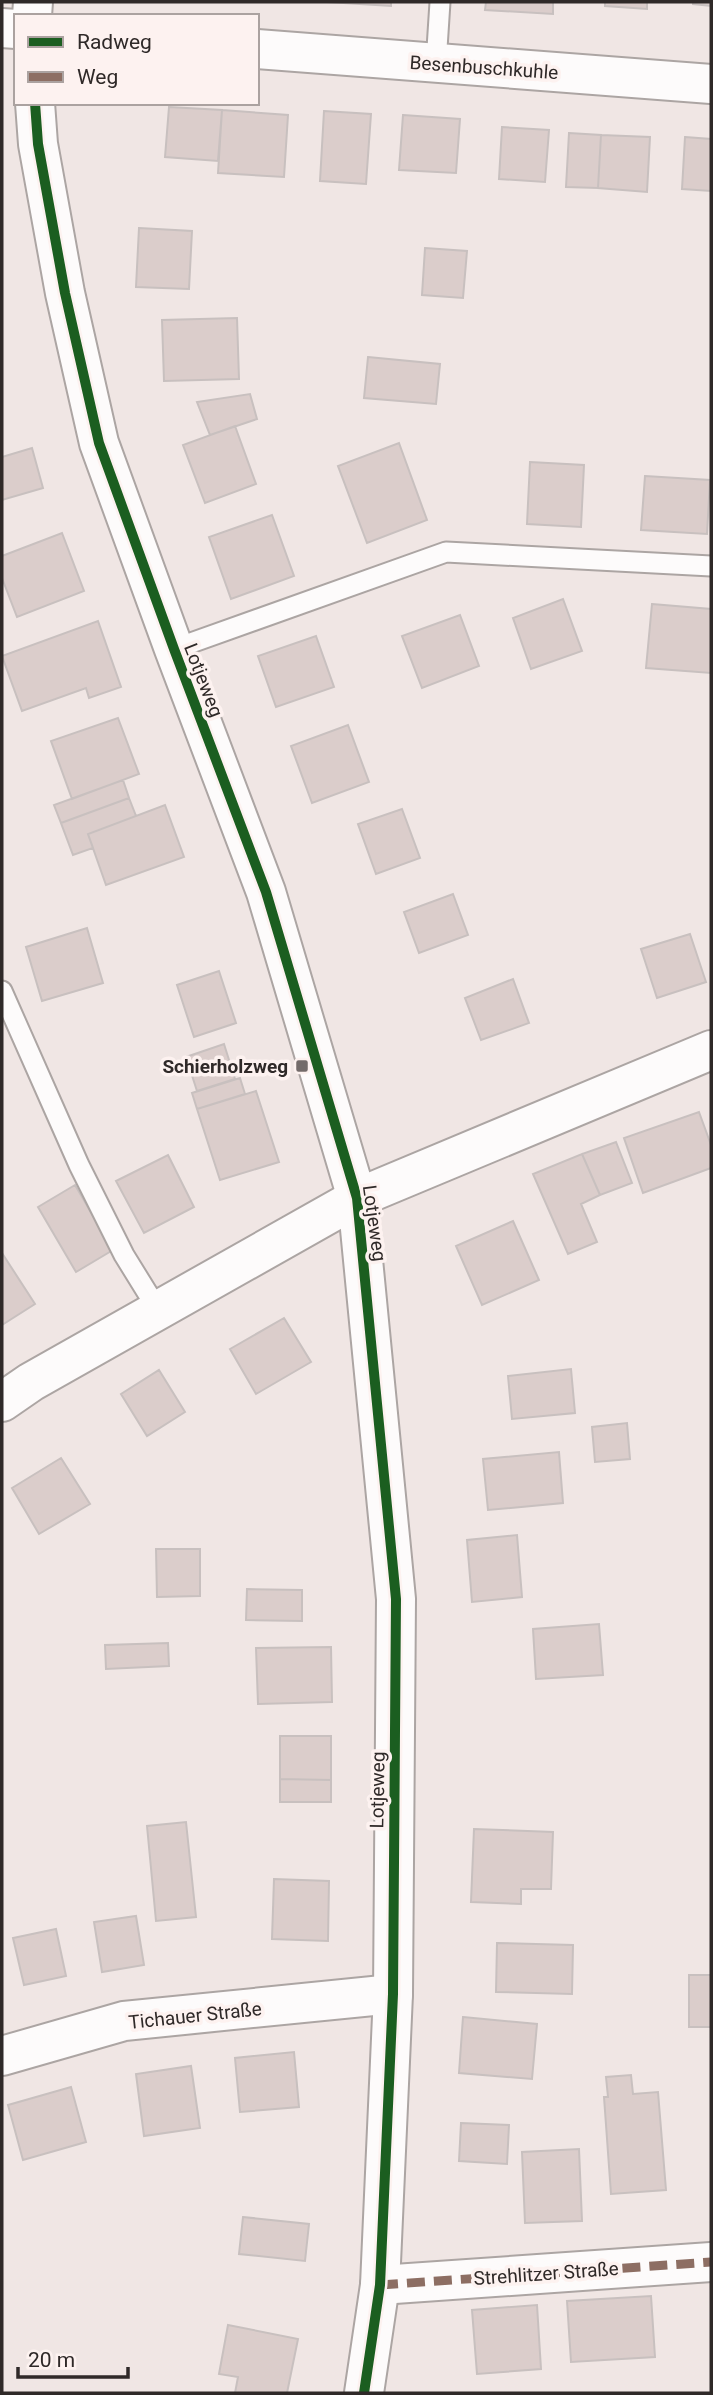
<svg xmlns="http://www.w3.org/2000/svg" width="713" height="2395" viewBox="0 0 713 2395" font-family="Roboto,sans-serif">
<rect width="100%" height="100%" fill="#f0e6e4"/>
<!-- building -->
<path fill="#dbcdcb" stroke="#c8c0bf" stroke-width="2" d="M327,2H391V6Z
M486,2H553V14L485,10Z
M605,2H647V9L605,6Z
M693,2H711V6L693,4Z
M169,107L222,110L218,161L165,157Z
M222,110L288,115L284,177L218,173Z
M324,111L371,114L366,184L320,181Z
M403,115L460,119L456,173L399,170Z
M502,127L549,130L545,182L499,179Z
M569,133L601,135L598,188L566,187Z
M601,135L650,137L647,192L598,188Z
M685,137L711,139V191L682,189Z
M139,228L192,231L189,289L136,287Z
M425,248L467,251L463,298L422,295Z
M237,318L239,379L164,381L162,320Z
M368,357L440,364L436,404L364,398Z
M250,394L257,419L210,435L197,402Z
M235,426L256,484L205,503L183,445Z
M399,443L427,520L367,543L338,466Z
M32,448L43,488L2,500V457Z
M530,462L584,465L581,527L527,524Z
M645,476L710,480L707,534L641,530Z
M272,515L294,576L231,599L209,537Z
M62,533L84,591L17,617L2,578V556Z
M563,599L582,651L531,669L513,618Z
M652,604L711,609V673L646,668Z
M460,615L479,666L422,688L402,636Z
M98,621L121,687L89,698L86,688L22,711L2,656Z
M316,636L334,687L276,707L258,656Z
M118,718L139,774L72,799L51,741Z
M348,725L369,782L312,803L291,746Z
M123,780L129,798L61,823L54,805Z
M129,798L136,816L88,834L93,848L73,855L61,823Z
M165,805L184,857L106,885L88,834Z
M402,809L420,858L376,874L358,824Z
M453,894L468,935L419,953L404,912Z
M87,928L103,983L42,1001L26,947Z
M690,934L706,982L657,998L641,949Z
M219,971L236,1023L194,1037L177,985Z
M513,979L529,1023L481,1040L465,998Z
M224,1044L235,1079L197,1091L186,1057Z
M240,1078L245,1094L197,1109L192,1093Z
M256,1091L279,1162L220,1180L197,1109Z
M699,1112L711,1145V1168L643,1193L624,1138Z
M616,1142L632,1183L600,1195L582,1154Z
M582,1154L600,1195L581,1204L597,1242L568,1254L533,1174Z
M168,1155L194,1207L144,1233L116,1181Z
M75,1185L113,1250L76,1272L38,1207Z
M513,1221L539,1280L482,1305L456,1246Z
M2,1253L35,1304L2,1325Z
M284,1318L311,1362L256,1394L230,1349Z
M571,1369L575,1413L512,1419L508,1376Z
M159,1370L185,1412L147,1436L121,1394Z
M627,1423L630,1459L595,1462L592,1427Z
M559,1452L563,1503L488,1510L483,1459Z
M61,1458L90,1504L39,1534L12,1488Z
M517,1535L522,1597L472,1602L467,1540Z
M156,1549H200V1596L157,1597Z
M247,1589L302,1590V1621L246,1620Z
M599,1624L603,1675L536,1679L533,1629Z
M168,1643L169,1666L106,1669L105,1645Z
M331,1647L332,1702L258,1704L256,1648Z
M280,1736H331V1780L280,1779Z
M280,1779L331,1780V1802H280Z
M186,1822L196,1917L156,1921L147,1826Z
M474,1829L553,1832L551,1889H521V1904L471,1902Z
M274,1879L329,1881L328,1941L272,1939Z
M136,1916L144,1965L102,1972L94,1922Z
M56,1929L66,1976L24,1985L13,1938Z
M497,1943L573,1945L572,1994L496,1992Z
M689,1975H711V2027H689Z
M463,2017L537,2024L532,2079L459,2073Z
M294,2052L299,2107L240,2112L235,2058Z
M191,2066L200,2128L144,2136L136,2074Z
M631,2075L633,2094L658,2092L666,2190L611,2194L604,2097H608L606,2077Z
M71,2087L86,2142L23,2160L8,2105Z
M461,2123L509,2125L507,2164L459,2161Z
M579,2149L582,2221L525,2223L522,2152Z
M243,2217L309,2224L305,2261L239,2254Z
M651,2296L655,2357L571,2362L567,2301Z
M537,2305L541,2369L477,2374L472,2310Z
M228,2325L298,2339L287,2393H235L238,2377L219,2374Z"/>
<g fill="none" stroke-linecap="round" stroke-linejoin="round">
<defs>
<path id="service" d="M436,64L440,2
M174,649L446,552L711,566
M2,991L79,1165L124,1255L158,1310"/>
<path id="minor" d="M2,28L16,29
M257,49L711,84
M2,1402L31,1382L357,1198L711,1050
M2,2056L124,2021L393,1994
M380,2285L711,2262"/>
<path id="tertiary" d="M32,16L33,2
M35,103L38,144L65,293L99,443L174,649L266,892L357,1198L396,1599L393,1994L380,2285L364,2393"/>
</defs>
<!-- service casing -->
<use href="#service" stroke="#aca5a3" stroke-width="23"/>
<!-- minor casing -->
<use href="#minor" stroke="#aca5a3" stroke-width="42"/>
<!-- tertiary casing -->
<use href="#tertiary" stroke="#aca5a3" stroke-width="42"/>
<!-- service -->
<use href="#service" stroke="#fdfbfb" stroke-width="19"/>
<!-- minor -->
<use href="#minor" stroke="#fdfbfb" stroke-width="38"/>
<!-- tertiary -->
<use href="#tertiary" stroke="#fdfbfb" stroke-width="38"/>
<!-- quiet -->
<path stroke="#8d6e63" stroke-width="9" stroke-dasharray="18 9" stroke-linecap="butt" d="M380,2285L711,2262"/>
<defs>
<path id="cycleway" d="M35,103L38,144L65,293L99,443L174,649L266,892L357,1198L396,1599L393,1994L380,2285L364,2393"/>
</defs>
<!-- cycleway casing -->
<use href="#cycleway" stroke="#fdf2f0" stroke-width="15"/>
<!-- cycleway -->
<use href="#cycleway" stroke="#1b5e20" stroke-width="10"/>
</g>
<!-- markers -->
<rect fill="#736b6a" stroke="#fdf2f0" stroke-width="2.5" x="295" y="1059" width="14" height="14" rx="3.5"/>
<g text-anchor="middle" stroke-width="7" stroke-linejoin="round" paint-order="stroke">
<!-- street labels -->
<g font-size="19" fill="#2f2928" stroke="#fdf2f0">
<text transform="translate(484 67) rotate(4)" y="7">Besenbuschkuhle</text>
<text transform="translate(204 680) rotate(69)" y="7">Lotjeweg</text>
<text transform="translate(375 1223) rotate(82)" y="7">Lotjeweg</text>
<text transform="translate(377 1790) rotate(-89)" y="7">Lotjeweg</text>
<text transform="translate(195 2015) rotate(-6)" y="7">Tichauer Straße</text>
<text transform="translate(546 2273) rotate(-4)" y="7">Strehlitzer Straße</text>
</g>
<!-- poi labels -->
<g font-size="19" font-weight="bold" fill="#2f2928" stroke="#fdf2f0" text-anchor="end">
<text x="288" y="1073">Schierholzweg</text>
</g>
</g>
<!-- border -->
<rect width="713" height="2395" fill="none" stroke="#2f2928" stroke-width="7"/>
<!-- legend -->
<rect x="14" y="14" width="245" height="91" fill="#fdf2f0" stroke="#aba2a0" stroke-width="2"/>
<rect x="28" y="37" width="35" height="10" fill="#1b5e20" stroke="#aba2a0" stroke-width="2"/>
<text x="77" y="49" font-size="21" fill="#2f2928">Radweg</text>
<rect x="28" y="72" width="35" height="10" fill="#8d6e63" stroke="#aba2a0" stroke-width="2"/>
<text x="77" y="84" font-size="21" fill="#2f2928">Weg</text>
<!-- scale -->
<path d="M18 2367v10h110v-10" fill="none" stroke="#2f2928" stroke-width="3.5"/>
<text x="28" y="2367" font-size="21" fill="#2f2928" stroke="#fdf2f0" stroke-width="5" paint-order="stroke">20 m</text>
</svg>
